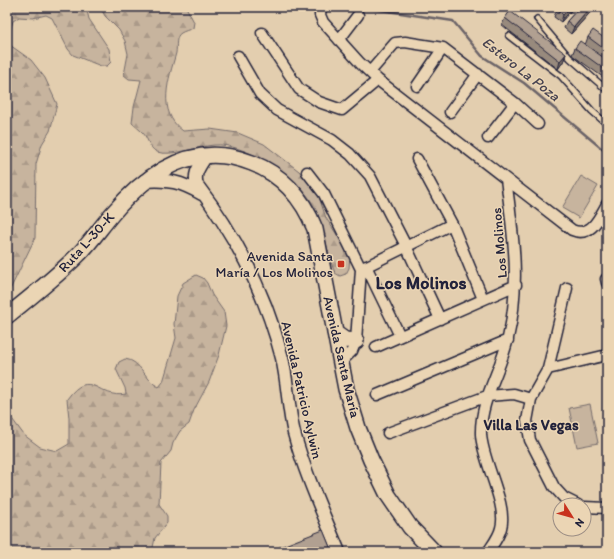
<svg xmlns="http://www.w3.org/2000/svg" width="614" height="559" viewBox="0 0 614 559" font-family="Itim,sans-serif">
<defs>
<pattern id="forest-firs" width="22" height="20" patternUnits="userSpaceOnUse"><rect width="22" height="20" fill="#c7b49e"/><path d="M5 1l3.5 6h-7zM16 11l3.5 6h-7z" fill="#ab9a89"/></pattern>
</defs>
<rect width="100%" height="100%" fill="#e3ceaf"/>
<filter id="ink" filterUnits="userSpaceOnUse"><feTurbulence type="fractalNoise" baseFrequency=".025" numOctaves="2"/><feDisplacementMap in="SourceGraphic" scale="8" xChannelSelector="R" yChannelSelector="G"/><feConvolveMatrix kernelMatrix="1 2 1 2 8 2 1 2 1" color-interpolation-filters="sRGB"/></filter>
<g filter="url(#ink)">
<!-- green -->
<path fill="#c7b49e" stroke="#746b6c" d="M581,176L598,186L579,218L562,208Z
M590,404L598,443L577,447L569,408Z"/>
<!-- forest -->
<path fill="url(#forest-firs)" stroke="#746b6c" d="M7,7H86L89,19L109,49L111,62L107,66H101L73,55L68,49L52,18L46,15L33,18L19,17L13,21L7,41Z
M100,7H186L194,22L193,28C189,30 184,31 181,33C175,36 177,47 176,53C169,79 156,111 183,131L210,129L238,133L264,144L299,171L318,194L326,218L350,255L349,268L346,274L340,276L335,273C325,249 325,223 311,201C297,177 243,142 214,145C200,146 170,157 157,152C148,148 148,136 141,131C138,128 135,126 132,123L134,107L141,80L129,79L124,75L128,54L125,41L119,30L105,16Z
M7,43L31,60L45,78L57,104L50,131L42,144L36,164L35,238L7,296Z
M196,275L203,278L207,283L212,295L224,312L226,326L219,355L209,382L194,410L189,424L180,431L173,443L171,451L161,463L159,504L167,516V523L155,538L152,552H7V412L24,435L40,447L57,451L69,444V418L67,399C91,366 98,400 126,394L125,388L116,369L119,362L125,359C142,361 144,380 159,387L163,382L176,338L174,324L177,296L183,283Z"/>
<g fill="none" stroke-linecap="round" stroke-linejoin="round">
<!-- stream -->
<path stroke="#6b6367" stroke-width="2.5" d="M371,7L374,9L453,21L482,56L524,83L607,153"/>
<defs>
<path id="service" d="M537,19L570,58L607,90
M509,36L561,76L592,111L607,124"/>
<path id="minor" d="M321,7L320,15L323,22L360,63L378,80L572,230C591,238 599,218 607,204
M262,33L299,89L319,102L342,110L378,80
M339,40L358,15
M238,56L260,94L277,110L332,140L350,154L370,176L406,246L440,319
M370,72L395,43L405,42L443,48L515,103L538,124
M417,86L443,48
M450,112L478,74
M488,138L515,103
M417,159L452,224L483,299
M307,172L324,194L361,269L356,341L352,351L342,361
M366,266L400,336
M361,269L452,224
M606,279L607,283
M567,288L548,369L531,399L527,421L530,440L554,487L564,498L578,505
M376,347L516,285
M548,369L607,355
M377,395L508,340
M388,433L487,396L514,394L531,399
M584,507L607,508
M488,552C493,544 499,537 501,528C508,504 482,461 481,434C480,400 501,371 508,338C521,284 513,233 506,179"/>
<path id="tertiary" d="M206,156C200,166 193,173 197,185C236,236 266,295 282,358C288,383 288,409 294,433C305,474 323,513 339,552
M144,181C169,179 181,182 202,194"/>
<path id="primary" d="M7,316C31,297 56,277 78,255C91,242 101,227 113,213C149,171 195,140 252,163C283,175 303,199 315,229L346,389L358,428L371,460L388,495L410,527L434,552
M335,333L345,340L356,341"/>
</defs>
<!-- service casing -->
<use href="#service" stroke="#22223b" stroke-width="8"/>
<!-- minor casing -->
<use href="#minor" stroke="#22223b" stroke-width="13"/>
<!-- tertiary casing -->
<use href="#tertiary" stroke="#22223b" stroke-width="15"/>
<!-- primary casing -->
<use href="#primary" stroke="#22223b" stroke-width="18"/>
<!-- service -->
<use href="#service" stroke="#ebd5b4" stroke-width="5"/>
<!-- minor -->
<use href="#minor" stroke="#ebd5b4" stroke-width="10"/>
<!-- tertiary -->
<use href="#tertiary" stroke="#ebd5b4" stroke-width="12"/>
<!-- primary -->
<use href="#primary" stroke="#ebd5b4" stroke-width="15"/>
</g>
<!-- wall -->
<path fill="#988a7d" stroke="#22223b" d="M520,7H526L523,10Z
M559,7H574L561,22L554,17L557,9Z
M580,7H595L571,34L564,28L567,21Z
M505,18L566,54L563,62L558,69L502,25Z
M588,37L607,40V80L572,55L575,48L585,45Z"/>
<!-- shaded-wall -->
<path fill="#7c7066" stroke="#22223b" d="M571,7H574L561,22L563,15Z
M591,7H595L571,34L574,27Z
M566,54L563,62L558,69L560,61Z
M315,548L314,552H306Z"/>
<!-- building -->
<path fill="#b1a091" stroke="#22223b" d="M559,7H571L563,15L557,9Z
M580,7H591L574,27L567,21Z
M510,11L566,54L560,61L505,18Z
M593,30L607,40V51L588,37Z
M580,41L607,60V71L575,48Z
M323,530L332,552H317L315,548L306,552H267Z"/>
</g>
<!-- markers -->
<rect fill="#c8321e" stroke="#ebd5b4" stroke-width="1.5" x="337" y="260" width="8" height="8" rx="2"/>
<g text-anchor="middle" stroke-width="3" stroke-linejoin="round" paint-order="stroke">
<!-- street labels -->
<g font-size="14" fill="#22223b" stroke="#ebd5b4">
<text transform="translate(86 242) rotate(-48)" y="5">Ruta L-30-K</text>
<text transform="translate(499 243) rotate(-95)" y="5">Los Molinos</text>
<text transform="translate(342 357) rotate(77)" y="5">Avenida Santa María</text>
<text transform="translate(302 390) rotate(77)" y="5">Avenida Patricio Aylwin</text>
</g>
<!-- poi labels -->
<g font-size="14" fill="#22223b" stroke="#ebd5b4" text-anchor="end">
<text x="333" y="261">Avenida Santa<tspan x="333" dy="16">María / Los Molinos</tspan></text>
</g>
<!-- water labels -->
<g font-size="15" font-style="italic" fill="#474351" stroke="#ebd5b4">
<text transform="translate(521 69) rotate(38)" y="5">Estero La Poza</text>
</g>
<!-- neighbourhood labels -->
<g font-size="15" font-weight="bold" fill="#22223b" stroke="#ebd5b4">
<text x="531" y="430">Villa Las Vegas</text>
</g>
<!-- district labels -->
<g font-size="18" font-weight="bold" fill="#22223b" stroke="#ebd5b4">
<text x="421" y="289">Los Molinos</text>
</g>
</g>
<!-- margin -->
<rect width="614" height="559" fill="none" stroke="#ebd5b4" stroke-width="24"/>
<rect x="12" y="12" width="590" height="535" fill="none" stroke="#22223b" stroke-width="1.5" filter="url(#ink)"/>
<!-- north arrow -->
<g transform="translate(572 517) rotate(127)"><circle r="19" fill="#ebd5b4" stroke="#9b8d84"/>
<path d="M0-3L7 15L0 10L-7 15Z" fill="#c8321e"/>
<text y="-6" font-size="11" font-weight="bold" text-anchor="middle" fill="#22223b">N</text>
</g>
</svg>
